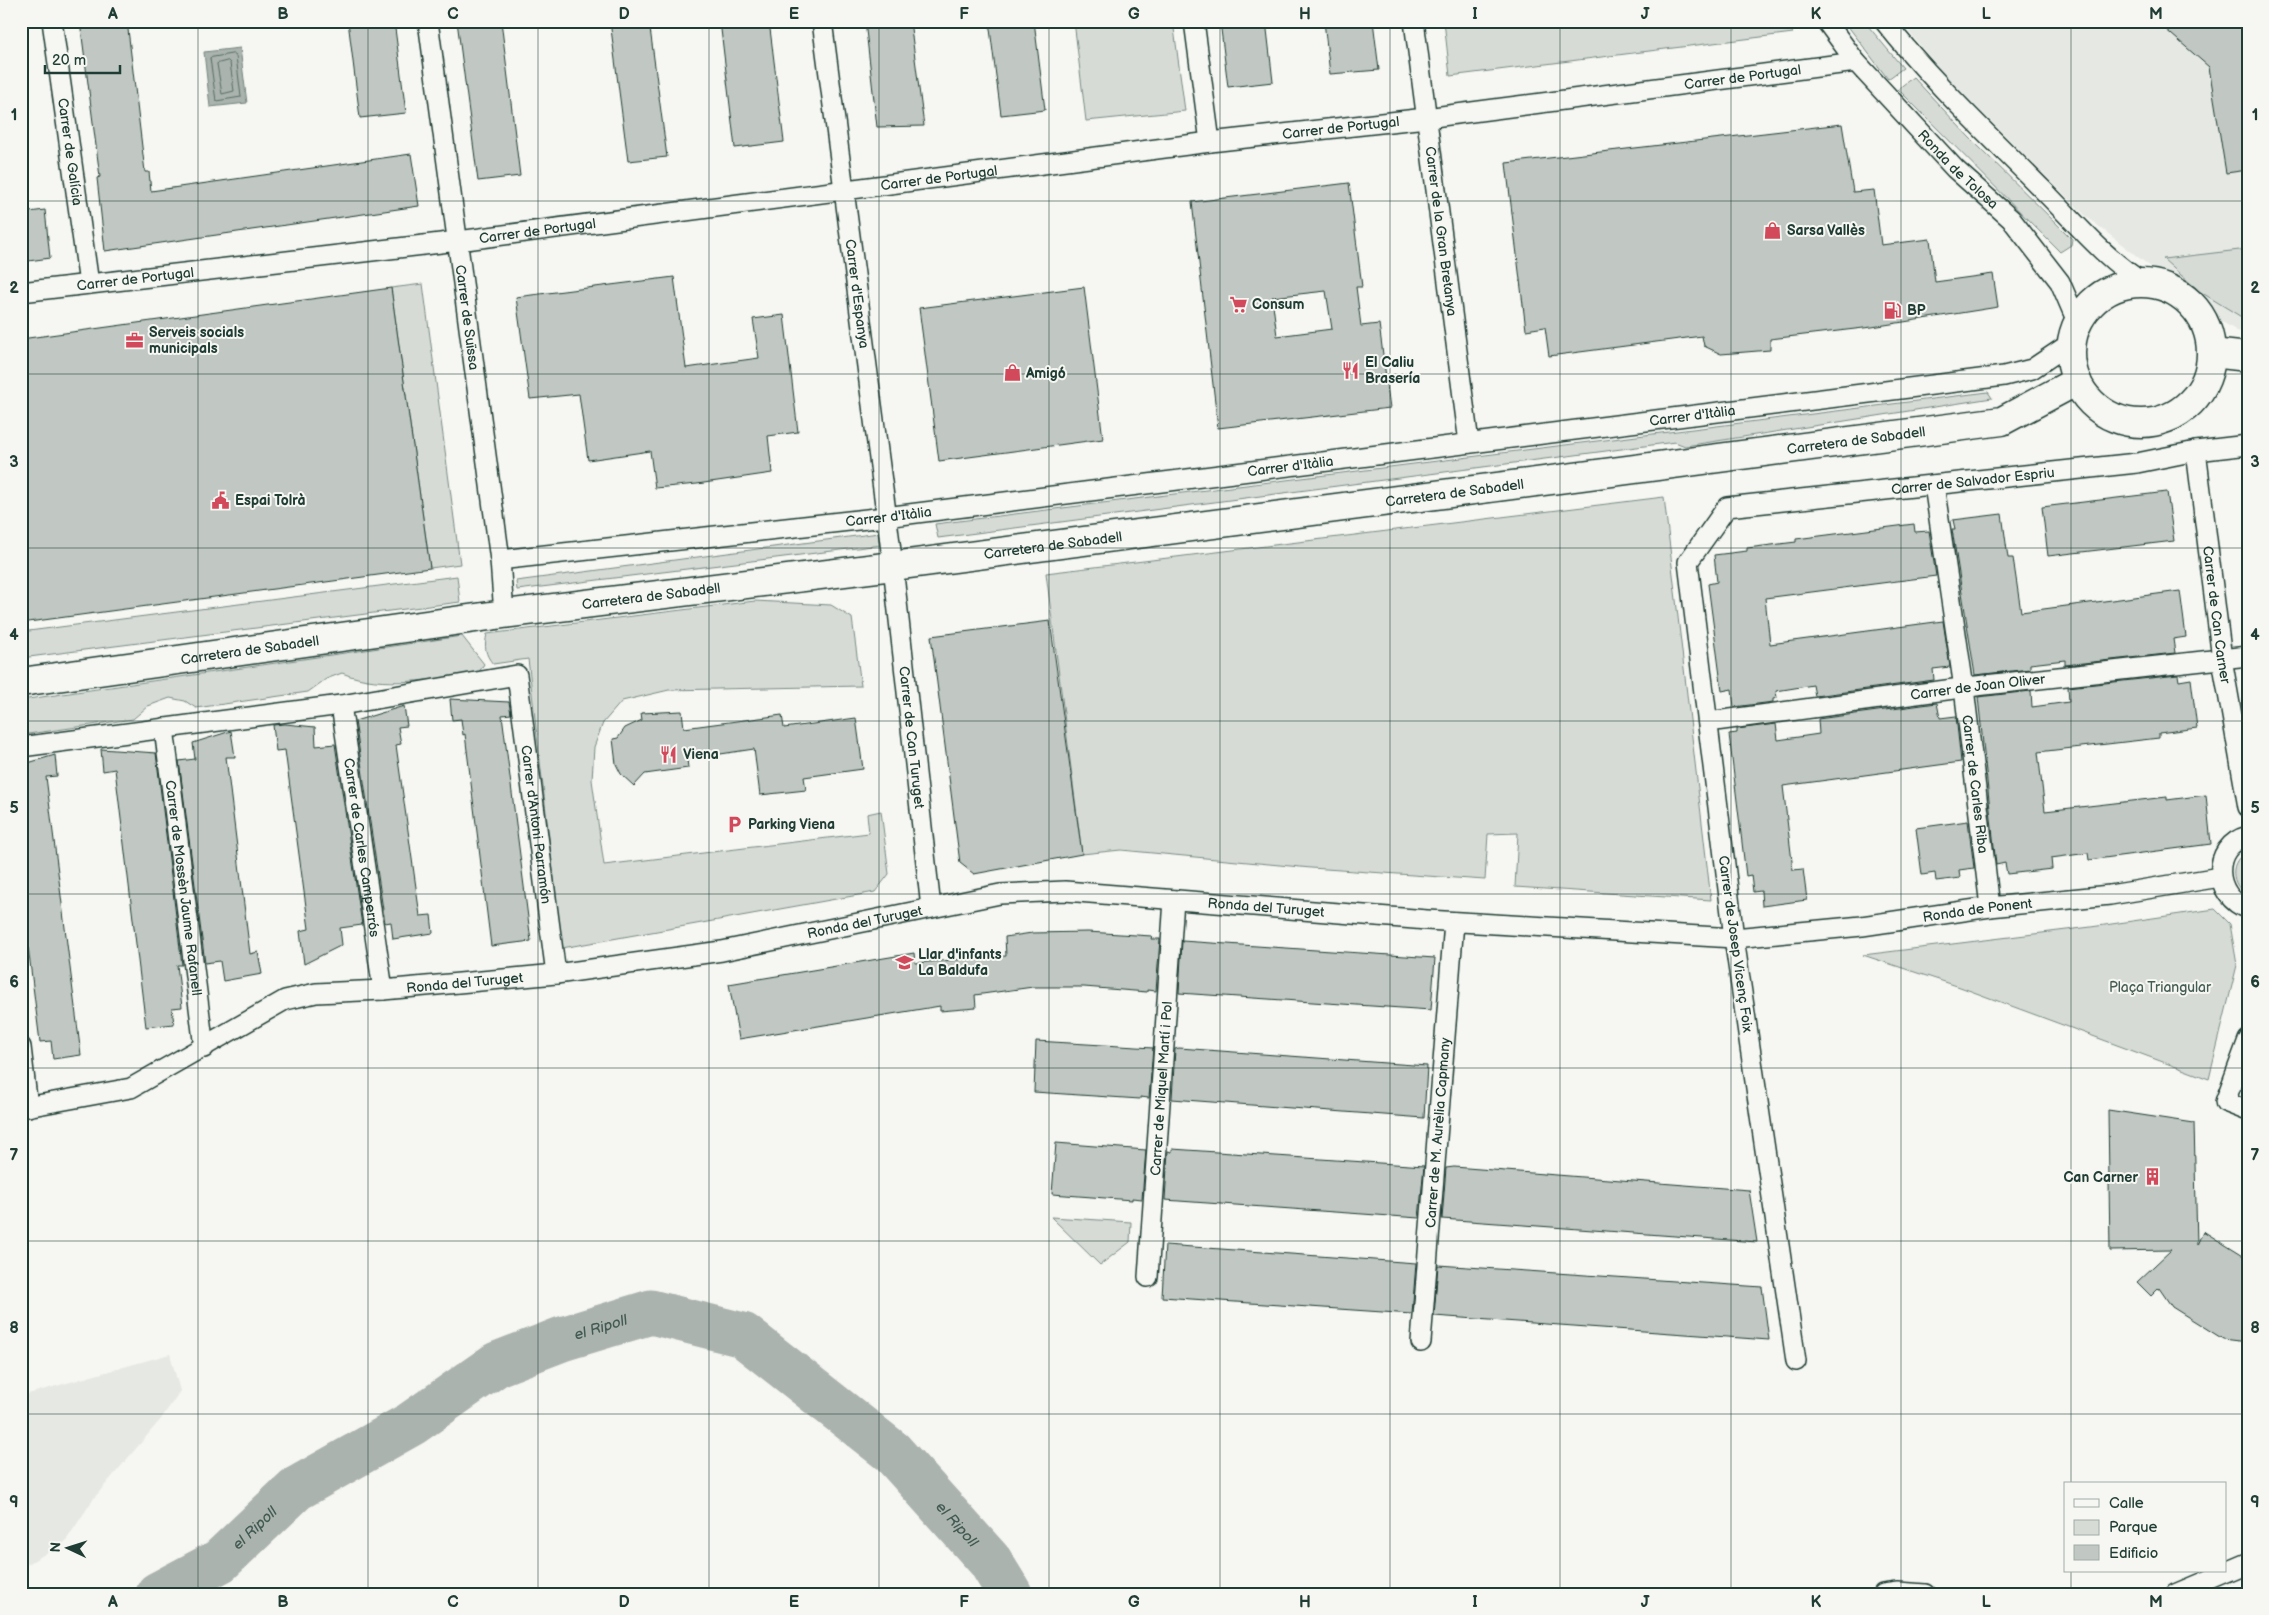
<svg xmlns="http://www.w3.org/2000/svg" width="2269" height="1615" viewBox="0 0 2269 1615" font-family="'Balsamiq Sans',sans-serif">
<rect width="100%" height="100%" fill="#f6f6f2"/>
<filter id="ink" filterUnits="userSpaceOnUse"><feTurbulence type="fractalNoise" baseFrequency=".02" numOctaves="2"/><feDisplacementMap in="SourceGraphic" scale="10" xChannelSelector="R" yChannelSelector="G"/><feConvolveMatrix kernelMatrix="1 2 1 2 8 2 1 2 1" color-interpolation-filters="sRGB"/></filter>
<g filter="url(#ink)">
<!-- built -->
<path fill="#e6e8e4" d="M1900,21H2248V333L2237,331L2216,318L2087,217L1943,73Z
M170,1354L180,1391L161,1419L94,1498L65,1542L21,1568V1396Z"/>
<!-- green -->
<path fill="#d6dbd6" stroke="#7a8c85" d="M1074,21H1173L1185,111L1086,121Z
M1444,21H1784L1793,33L1450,76Z
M1844,21H1864L1903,68L1888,79Z
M1913,77L1970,138L2072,239L2071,245L2060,252L1898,89Z
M2248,249V321L2199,291L2163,259Z
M423,284L460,564L430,568L391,288Z
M1988,392L1992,398L1685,446L1675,442L938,538L935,524Z
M1664,497L1711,900L1515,887L1518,833L1488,834L1485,880L1311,868L1121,850L1082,854L1046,573Z
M879,533L881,545L517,590L516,581Z
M457,576L460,602L21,658V632Z
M755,601L831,605L852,618L861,686L669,690L622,701L603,723L594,747L592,780L604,865L869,833L867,814L881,811L889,874L875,892L562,948L528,659L493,664C485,654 484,647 487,634Z
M462,636L484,664L478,674C434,678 383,690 342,673L326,679L308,692L196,708L185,701L170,698L148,706L133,719L21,735V700Z
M2248,852V895C2230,886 2228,860 2248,852Z
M2215,909L2230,924L2237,965L2209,1079L1960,987L1863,955L2091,927Z
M1051,1217L1131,1222L1130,1242L1100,1265Z"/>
<!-- water -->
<path fill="#aab3ae" stroke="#72847d" d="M240,48L247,103L210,107L204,52Z"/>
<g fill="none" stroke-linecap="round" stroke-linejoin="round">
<!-- shore -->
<path stroke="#576c65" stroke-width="1" d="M233,54L236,56L241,97L216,101L210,58Z
M228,61L230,63L234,91L222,94L217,64Z"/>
<!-- river -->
<path stroke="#aab3ae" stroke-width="45" id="s1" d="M158,1594L220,1561L296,1489L411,1424L497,1364L562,1339L651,1312L743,1335L892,1452L990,1561L1010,1594"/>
</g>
<!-- building -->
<path fill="#c1c8c3" stroke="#1f3d34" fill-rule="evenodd" d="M80,21H127L145,172H149L151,191L411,154L419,206L105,251L97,178L100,177Z
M348,21H394L406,113L360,118Z
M457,21H501L520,176L478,181Z
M610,21H649L667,157L628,161Z
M720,21H769L784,142L735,148Z
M865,21H910L924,126L877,127Z
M989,21H1034L1045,110L1001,115Z
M1220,21H1266L1273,82L1228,87Z
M1324,21H1373L1379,70L1330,74Z
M2156,21H2248V170L2226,173L2209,67Z
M1842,124L1853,192L1874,190L1881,245L1930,239L1935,282L1993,274L1998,307L1872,327L1770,339V350L1721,354L1704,346L1702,336L1549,356L1545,327L1526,330L1506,163Z
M1349,183L1362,287H1356L1361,326L1379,324L1390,408L1218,428L1192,202ZM1326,291L1332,329L1277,336L1272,297Z
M45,210L50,258L21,262V213Z
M674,277L686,368L759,358L753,319L784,315L798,432L768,436L772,473L697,484L655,488L650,451L588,460L579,394L530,399L516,297Z
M1084,287L1103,439L939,461L919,308Z
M391,288L430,568L21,623V339Z
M2167,492L2174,541L2048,556L2042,507Z
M2002,514L2008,558H2013L2021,612L2180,591L2186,637L2173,639L2175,653L2065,665V660L2030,664V669L1975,675L1952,529H1955L1953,520Z
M1914,524L1915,532L1929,531L1936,576L1765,598L1770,644L1943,621L1950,667L1933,669L1934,680L1815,696L1813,685L1776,691L1777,698L1773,699V702L1734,707L1732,689L1722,691L1708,584L1717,582L1714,555L1747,551V548L1796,542V539Z
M1050,621L1082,854L974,874L960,863L931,636Z
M2178,675L2179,681L2191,679L2197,728L2159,733V738L2038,752L2045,811L2167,797V800L2206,795L2211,844L2089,860L2088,853L2051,858L2052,869L2007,874L2005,863L1996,865L1978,697L2031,691L2032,707L2069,702L2068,687Z
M450,699L509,702L511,714L502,715L531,941L491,946L465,734L463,735L461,719L452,720Z
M1937,703L1940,718L1956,716L1961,762L1783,786L1793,870L1803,869L1807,900L1762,906L1761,891L1753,892L1751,875L1746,876L1729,734L1737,733V729L1776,724L1778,740L1819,734L1818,719Z
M404,706L407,726L398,727L401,744L396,745L420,916L431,915L433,933L393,939L391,922L385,923L355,721Z
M682,711L684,728L782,715L784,728L856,718L863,769L804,777L806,790L760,795L754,749L687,759L688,768L645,774L634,786L621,774L616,764L613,739L618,738L625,728L642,720L641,713Z
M285,724L315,727L316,746L335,744L362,925L340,928L342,945L304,964L300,931L309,929L285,750L276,751L273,725Z
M231,731L235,757H226L250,954L258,952L262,974L223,981L220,961L205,963L179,761L195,759L193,743Z
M101,749L156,753L182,965H177L182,1007L172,1008L174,1024L146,1027L115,769L103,771Z
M55,755L57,776L46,777L81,1055L53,1059L51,1041L40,1042L21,890V765Z
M1968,821L1974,868L1959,870L1960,878L1936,881L1935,873L1922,875L1916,828Z
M1088,932L1152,936L1151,939H1160L1156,991L1147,990V992L1084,987H1033L975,995L976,1008L940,1011V1006L739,1039L729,984L914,953L915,963L1006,956L1005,937L1032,933Z
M1182,941L1435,958L1431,1010L1179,993Z
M1036,1041L1153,1048L1149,1098L1140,1097V1099L1034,1092Z
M1179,1048L1427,1066L1424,1118L1172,1099L1175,1049Z
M2108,1110L2194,1123L2197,1245L2203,1231L2248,1259V1342L2223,1339L2172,1307L2159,1288L2151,1296L2137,1282L2171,1250L2110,1251Z
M1056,1143L1146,1150L1142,1199L1132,1198V1200L1052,1194Z
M1172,1149L1424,1166L1419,1218L1165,1200L1168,1151L1172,1152Z
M1454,1167L1749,1190L1757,1242L1442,1219L1446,1168Z
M1165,1245L1416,1263L1412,1314L1162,1297Z
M1438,1265L1762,1287L1769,1340L1434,1316Z"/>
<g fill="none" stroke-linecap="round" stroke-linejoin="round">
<defs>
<g id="street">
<path id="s2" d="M52,21L89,284"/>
<path id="s3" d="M428,21L500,560L504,614"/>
<path id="s4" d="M822,21L893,566L931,908"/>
<path d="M1194,21L1210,142"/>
<path id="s5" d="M1414,21L1469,443"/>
<path id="s6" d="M1826,21L1856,62L1955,169L2011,219L2060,282L2078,324"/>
<path d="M1884,21C1932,82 1989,135 2043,190C2075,222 2106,260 2144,283"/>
<path id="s7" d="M21,292L458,241L1210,142L1426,118L1856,62"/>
<path id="s8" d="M2196,451L2222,659L2248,807"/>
<path id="s9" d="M1934,485L1964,688L1990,907"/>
<path id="s10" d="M500,560L885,517L2004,376L2032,369L2072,342"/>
<path id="s11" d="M341,705L383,990"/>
<path id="s12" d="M1708,722L1976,686L2248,656"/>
<path id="s13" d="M164,728L204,1048"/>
<path id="s14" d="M21,747L341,705L517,675L556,974"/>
<path d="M2248,836C2210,846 2213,897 2248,909"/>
<path d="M2248,1040L2225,1102L2248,1111"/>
<path d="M21,1047L28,1107"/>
<path id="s15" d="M21,1108L131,1088L285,1000L316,993L383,990L556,974L722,951L1000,894L1065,891L1427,920L1734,938L1862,926L1990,907L2110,895L2220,877"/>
<path id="s16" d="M1148,1277L1174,900"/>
<path id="s17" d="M1421,1342L1454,922"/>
<path id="s18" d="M1796,1361L1734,938L1688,562L1727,507L2137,463L2196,451L2248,445"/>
<path d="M1883,1594L1898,1592L1925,1594"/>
<path d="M2175,1594L2248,1563"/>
</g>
<g id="secondary">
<circle cx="2141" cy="353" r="70"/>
<path d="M2212,353L2248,357"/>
<path id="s19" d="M21,682L504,614L893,566L2002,421L2077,381"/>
</g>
</defs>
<!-- street casing -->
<use href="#street" stroke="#1f3d34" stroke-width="22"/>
<!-- secondary casing -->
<use href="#secondary" stroke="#1f3d34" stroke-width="31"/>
<!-- street -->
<use href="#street" stroke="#f6f6f2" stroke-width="19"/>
<!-- secondary -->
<use href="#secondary" stroke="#f6f6f2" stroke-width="28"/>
</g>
</g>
<!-- grid -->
<path fill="none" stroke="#1f3d34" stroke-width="1" stroke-opacity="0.55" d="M198,21V1594M368,21V1594M538,21V1594M709,21V1594M879,21V1594M1049,21V1594M1220,21V1594M1390,21V1594M1560,21V1594M1731,21V1594M1901,21V1594M2071,21V1484M21,201H2248M21,374H2248M21,548H2248M21,721H2248M21,894H2248M21,1068H2248M21,1241H2248M21,1414H2248M2071,1571V1594"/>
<!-- icons -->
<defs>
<symbol id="shop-bare" viewBox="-9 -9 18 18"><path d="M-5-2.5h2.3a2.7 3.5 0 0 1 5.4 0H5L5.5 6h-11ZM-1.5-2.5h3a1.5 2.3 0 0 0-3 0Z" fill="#d1495b" stroke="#f6f6f2" stroke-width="2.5" paint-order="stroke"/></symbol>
<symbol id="supermarket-bare" viewBox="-9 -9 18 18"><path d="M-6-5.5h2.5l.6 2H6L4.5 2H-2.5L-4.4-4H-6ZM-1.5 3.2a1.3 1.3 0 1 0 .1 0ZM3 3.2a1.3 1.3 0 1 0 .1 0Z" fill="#d1495b" stroke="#f6f6f2" stroke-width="2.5" paint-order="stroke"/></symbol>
<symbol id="fuel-bare" viewBox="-9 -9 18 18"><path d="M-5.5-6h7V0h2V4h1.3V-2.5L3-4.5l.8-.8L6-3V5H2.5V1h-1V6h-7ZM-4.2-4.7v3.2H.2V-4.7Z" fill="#d1495b" stroke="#f6f6f2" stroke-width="2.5" paint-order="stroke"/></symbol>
<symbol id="office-bare" viewBox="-9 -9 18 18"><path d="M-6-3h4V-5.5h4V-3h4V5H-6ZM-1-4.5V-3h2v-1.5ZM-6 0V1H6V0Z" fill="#d1495b" stroke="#f6f6f2" stroke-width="2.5" paint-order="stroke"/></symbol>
<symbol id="restaurant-bare" viewBox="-9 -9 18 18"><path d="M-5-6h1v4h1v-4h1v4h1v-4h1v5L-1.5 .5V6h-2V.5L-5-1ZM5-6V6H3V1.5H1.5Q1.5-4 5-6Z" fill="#d1495b" stroke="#f6f6f2" stroke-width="2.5" paint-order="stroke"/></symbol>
<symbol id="civic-bare" viewBox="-9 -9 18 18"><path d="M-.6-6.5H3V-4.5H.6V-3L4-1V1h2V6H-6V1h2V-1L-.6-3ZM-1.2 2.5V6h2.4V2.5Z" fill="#d1495b" stroke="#f6f6f2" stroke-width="2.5" paint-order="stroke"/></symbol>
<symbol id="parking-bare" viewBox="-9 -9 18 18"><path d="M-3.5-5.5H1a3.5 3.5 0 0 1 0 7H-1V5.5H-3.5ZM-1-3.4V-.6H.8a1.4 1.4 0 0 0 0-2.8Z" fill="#d1495b" stroke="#f6f6f2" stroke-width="2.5" paint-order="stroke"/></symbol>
<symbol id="school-bare" viewBox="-9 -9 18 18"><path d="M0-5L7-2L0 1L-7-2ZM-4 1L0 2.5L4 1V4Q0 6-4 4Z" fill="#d1495b" stroke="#f6f6f2" stroke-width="2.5" paint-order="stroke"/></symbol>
<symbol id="building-bare" viewBox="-9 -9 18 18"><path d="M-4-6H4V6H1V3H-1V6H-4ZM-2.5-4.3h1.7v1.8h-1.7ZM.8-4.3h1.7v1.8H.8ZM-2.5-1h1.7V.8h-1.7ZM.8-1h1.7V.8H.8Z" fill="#d1495b" stroke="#f6f6f2" stroke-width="2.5" paint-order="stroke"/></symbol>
</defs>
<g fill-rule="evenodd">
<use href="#shop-bare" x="1760" y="218" width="25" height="25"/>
<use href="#supermarket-bare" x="1226" y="292" width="25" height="25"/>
<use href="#fuel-bare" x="1880" y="298" width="25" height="25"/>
<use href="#office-bare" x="122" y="328" width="25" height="25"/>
<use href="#restaurant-bare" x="1338" y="358" width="25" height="25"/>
<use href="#shop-bare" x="1000" y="360" width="25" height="25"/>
<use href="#civic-bare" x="208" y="488" width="25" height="25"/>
<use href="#restaurant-bare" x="656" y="742" width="25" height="25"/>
<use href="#parking-bare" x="722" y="812" width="25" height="25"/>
<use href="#school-bare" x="892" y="950" width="25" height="25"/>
<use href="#building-bare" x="2140" y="1164" width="25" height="25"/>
</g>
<g text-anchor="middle" stroke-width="4" stroke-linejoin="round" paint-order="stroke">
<!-- street labels -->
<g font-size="14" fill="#1f3d34" stroke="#f6f6f2">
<text dy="5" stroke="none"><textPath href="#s7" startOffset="1735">Carrer de Portugal</textPath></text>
<text dy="5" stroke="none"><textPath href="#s7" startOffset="1330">Carrer de Portugal</textPath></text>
<text dy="5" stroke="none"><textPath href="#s2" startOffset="132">Carrer de Galícia</textPath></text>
<text dy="5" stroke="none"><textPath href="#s6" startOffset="199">Ronda de Tolosa</textPath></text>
<text dy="5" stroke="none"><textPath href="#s7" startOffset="925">Carrer de Portugal</textPath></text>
<text dy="5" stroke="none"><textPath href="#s7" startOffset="520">Carrer de Portugal</textPath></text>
<text dy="5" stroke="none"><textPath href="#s5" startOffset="212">Carrer de la Gran Bretanya</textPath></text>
<text dy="5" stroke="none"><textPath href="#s7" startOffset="115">Carrer de Portugal</textPath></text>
<text dy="5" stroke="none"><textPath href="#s4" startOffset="275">Carrer d'Espanya</textPath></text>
<text dy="5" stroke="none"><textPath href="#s3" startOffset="299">Carrer de Suïssa</textPath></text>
<text dy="5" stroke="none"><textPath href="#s10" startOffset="1201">Carrer d'Itàlia</textPath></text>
<text dy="5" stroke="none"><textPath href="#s19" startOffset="1851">Carretera de Sabadell</textPath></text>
<text dy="5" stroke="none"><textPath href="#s10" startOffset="796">Carrer d'Itàlia</textPath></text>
<text dy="5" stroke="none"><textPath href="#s18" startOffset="1121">Carrer de Salvador Espriu</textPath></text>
<text dy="5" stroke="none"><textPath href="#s19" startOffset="1446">Carretera de Sabadell</textPath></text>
<text dy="5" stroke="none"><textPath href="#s10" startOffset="391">Carrer d'Itàlia</textPath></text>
<text dy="5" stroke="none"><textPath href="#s19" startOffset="1041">Carretera de Sabadell</textPath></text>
<text dy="5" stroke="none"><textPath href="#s19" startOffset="636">Carretera de Sabadell</textPath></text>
<text dy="5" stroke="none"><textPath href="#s8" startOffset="165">Carrer de Can Carner</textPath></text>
<text dy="5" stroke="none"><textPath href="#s19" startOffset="231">Carretera de Sabadell</textPath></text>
<text dy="5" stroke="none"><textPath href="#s12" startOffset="272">Carrer de Joan Oliver</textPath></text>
<text dy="5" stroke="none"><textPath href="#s4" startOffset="722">Carrer de Can Turuget</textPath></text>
<text dy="5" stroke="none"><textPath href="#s9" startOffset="302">Carrer de Carles Riba</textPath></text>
<text dy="5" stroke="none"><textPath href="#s14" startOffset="652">Carrer d'Antoni Parramón</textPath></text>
<text dy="5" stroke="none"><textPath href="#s11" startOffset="144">Carrer de Carles Camperrós</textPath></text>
<text dy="5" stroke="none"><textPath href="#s13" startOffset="161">Carrer de Mossèn Jaume Rafanell</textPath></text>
<text dy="5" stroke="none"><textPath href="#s15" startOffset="1280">Ronda del Turuget</textPath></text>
<text dy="5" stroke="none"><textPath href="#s15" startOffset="1994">Ronda de Ponent</textPath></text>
<text dy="5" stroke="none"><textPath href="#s15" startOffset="875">Ronda del Turuget</textPath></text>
<text transform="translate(1736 944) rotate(82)" y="5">Carrer de Josep Vicenç Foix</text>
<text dy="5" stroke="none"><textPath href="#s15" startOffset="470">Ronda del Turuget</textPath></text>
<text dy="5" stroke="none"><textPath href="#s16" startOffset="189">Carrer de Miquel Martí i Pol</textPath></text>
<text dy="5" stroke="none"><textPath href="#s17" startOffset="210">Carrer de M. Aurèlia Capmany</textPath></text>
</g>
<!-- poi labels -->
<g font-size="14" font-weight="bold" fill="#1f3d34" stroke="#f6f6f2" text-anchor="start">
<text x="1787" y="235">Sarsa Vallès</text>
<text x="1252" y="309">Consum</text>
<text x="1907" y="315">BP</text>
<text x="149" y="337">Serveis socials<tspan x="149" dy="16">municipals</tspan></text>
<text x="1365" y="367">El Caliu<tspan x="1365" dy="16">Brasería</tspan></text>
<text x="1026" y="378">Amigó</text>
<text x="235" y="505">Espai Tolrà</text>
<text x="683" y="759">Viena</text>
<text x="748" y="829">Parking Viena</text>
<text x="918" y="959">Llar d'infants<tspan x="918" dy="16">La Baldufa</tspan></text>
<text x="2138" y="1182" text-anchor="end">Can Carner</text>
</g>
<!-- park labels -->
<g font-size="14" fill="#445d54" stroke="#f6f6f2">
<text x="2160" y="992">Plaça Triangular</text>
</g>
<!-- water labels -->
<g font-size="15" font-style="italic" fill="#425a52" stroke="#f6f6f2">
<text dy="5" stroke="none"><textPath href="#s1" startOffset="522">el Ripoll</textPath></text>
<text dy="5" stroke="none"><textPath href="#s1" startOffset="956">el Ripoll</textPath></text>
<text dy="5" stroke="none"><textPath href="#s1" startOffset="118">el Ripoll</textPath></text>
</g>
</g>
<!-- margin -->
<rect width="2269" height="1615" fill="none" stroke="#f6f6f2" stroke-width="55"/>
<!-- legend -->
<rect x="2064" y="1482" width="162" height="90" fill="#f6f6f2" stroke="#a0aca6"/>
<rect x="2074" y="1499" width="25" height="8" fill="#f6f6f2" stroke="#a0aca6"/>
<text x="2109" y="1508" font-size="15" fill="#1f3d34">Calle</text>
<rect x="2074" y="1520" width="25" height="15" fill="#d6dbd6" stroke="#a0aca6"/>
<text x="2109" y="1532" font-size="15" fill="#1f3d34">Parque</text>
<rect x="2074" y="1545" width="25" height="15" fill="#c1c8c3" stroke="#a0aca6"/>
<text x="2109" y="1558" font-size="15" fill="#1f3d34">Edificio</text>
<!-- north arrow -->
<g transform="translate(68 1548) rotate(274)" stroke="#f6f6f2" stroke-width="4" paint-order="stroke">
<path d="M0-4L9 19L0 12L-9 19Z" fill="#1f3d34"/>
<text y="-8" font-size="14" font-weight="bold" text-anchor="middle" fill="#1f3d34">N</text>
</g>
<!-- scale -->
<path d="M45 65v8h75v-8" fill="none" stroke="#1f3d34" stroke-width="2.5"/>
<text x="52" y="65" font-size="15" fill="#1f3d34" stroke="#f6f6f2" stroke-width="4" paint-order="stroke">20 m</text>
<rect x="28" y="28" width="2214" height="1560" fill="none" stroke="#1f3d34" stroke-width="2"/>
<g font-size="16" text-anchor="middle" font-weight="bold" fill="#1f3d34">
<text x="113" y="19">A</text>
<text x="283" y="19">B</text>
<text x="453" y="19">C</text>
<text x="624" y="19">D</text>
<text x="794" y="19">E</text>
<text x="964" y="19">F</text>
<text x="1134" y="19">G</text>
<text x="1305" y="19">H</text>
<text x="1475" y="19">I</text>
<text x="1645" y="19">J</text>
<text x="1816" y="19">K</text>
<text x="1986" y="19">L</text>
<text x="2156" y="19">M</text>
<text x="14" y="120">1</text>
<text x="2255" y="120">1</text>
<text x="14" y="293">2</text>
<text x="2255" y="293">2</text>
<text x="14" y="467">3</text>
<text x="2255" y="467">3</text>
<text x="14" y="640">4</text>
<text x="2255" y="640">4</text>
<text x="14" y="813">5</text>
<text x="2255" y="813">5</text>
<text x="14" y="987">6</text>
<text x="2255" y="987">6</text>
<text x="14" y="1160">7</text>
<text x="2255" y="1160">7</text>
<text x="14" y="1333">8</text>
<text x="2255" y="1333">8</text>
<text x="14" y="1507">9</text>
<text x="2255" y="1507">9</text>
<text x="113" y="1607">A</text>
<text x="283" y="1607">B</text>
<text x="453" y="1607">C</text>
<text x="624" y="1607">D</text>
<text x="794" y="1607">E</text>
<text x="964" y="1607">F</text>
<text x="1134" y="1607">G</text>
<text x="1305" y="1607">H</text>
<text x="1475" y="1607">I</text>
<text x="1645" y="1607">J</text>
<text x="1816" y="1607">K</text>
<text x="1986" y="1607">L</text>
<text x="2156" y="1607">M</text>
</g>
</svg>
